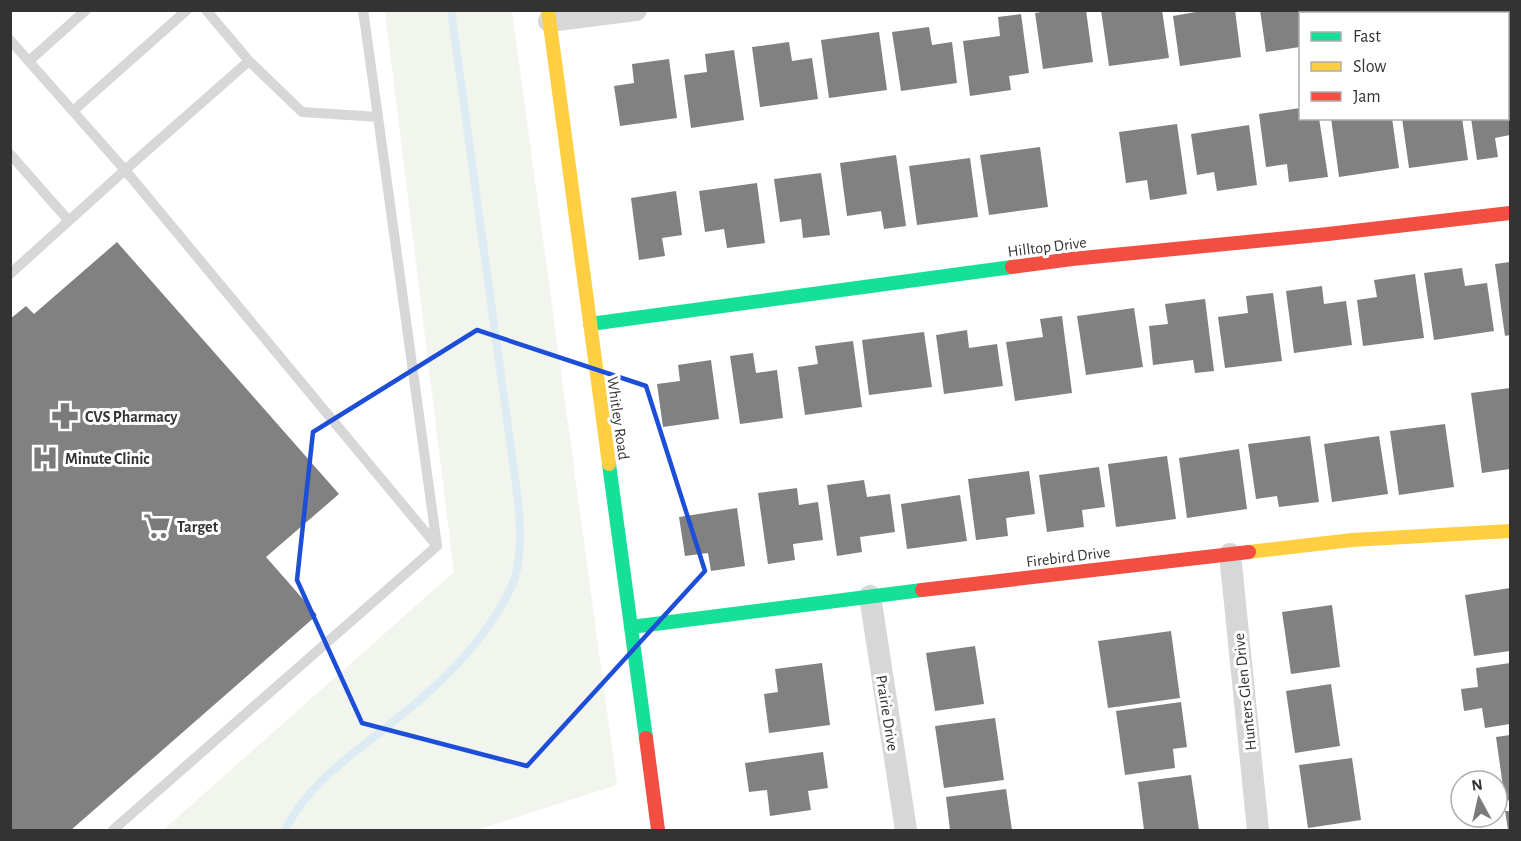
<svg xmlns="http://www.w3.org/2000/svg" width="1521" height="841" viewBox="0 0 1521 841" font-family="'Alegreya Sans',sans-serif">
<rect width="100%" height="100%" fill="#fff"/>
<!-- green -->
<path fill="#f1f5ed" d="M385,11H512L617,785L477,830H163L454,572Z"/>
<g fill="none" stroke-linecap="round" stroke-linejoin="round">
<!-- stream -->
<path stroke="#ddebf3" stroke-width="8" d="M285,830C305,790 340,763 375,736C422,700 468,661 499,610C506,598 513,586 516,573C522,549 520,525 518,500L451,10"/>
</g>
<!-- building -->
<path fill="#818181" d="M1055,10H1086L1093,62L1043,69L1035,13Z
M1101,10H1162L1169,58L1109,66Z
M1207,10H1235L1241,57L1180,66L1173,16Z
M1260,10H1302L1303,14H1300V47L1266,52Z
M1317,10H1379V14H1317Z
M1389,10H1444V14H1389Z
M1456,10H1510V18H1508V14H1457Z
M1021,14L1029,73L1009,76L1011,90L970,96L963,41L1000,36L998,17Z
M929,27L932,45L952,42L957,83L901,91L892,32Z
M879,32L887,90L829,98L821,40Z
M789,42L792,61L812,58L818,99L760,107L752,47Z
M734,50L744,120L691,128L684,75L707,72L705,54Z
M669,59L677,118L620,126L614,86L634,83L632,64Z
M1510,91V135L1495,138L1498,157L1477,160L1471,118H1508V92Z
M1300,108V118H1319L1328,177L1289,182L1287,164L1266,167L1259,114Z
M1331,118H1392L1399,168L1339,177Z
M1402,118H1462L1468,160L1409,168Z
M1177,124L1187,194L1150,200L1147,180L1126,183L1119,132Z
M1249,125L1257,185L1217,191L1214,172L1197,175L1191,134Z
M1040,147L1048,207L989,215L980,155Z
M896,155L906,226L884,229L881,211L847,216L840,163Z
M970,158L978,217L917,225L909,166Z
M821,173L830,235L803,238L801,219L780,222L774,179Z
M757,183L765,243L727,248L724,229L705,232L699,191Z
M676,191L682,235L662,238L665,256L639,260L631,198Z
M117,242L339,494L266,557L317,615L71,830H10V319L26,306L34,314Z
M1510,262V335L1505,336L1495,264Z
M1462,268L1465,286L1487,283L1494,331L1434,340L1424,273Z
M1415,274L1424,338L1363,346L1357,300L1377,297L1374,280Z
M1322,286L1324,304L1346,301L1352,345L1294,353L1286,291Z
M1273,293L1282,361L1225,368L1218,317L1248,313L1246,296Z
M1205,299L1214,371L1195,373L1193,360L1153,365L1149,326L1168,324L1165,304Z
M1134,308L1143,367L1086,375L1077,316Z
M1062,316L1072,393L1015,401L1006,342L1043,337L1040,319Z
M967,330L969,348L997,344L1003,386L944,394L936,335Z
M924,332L932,387L869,395L862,340Z
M853,341L862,407L805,415L798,367L818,364L815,346Z
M753,353L756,373L777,370L783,418L740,424L730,356Z
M711,360L719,419L663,427L657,384L680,381L678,365Z
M1510,388V469L1482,473L1471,393Z
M1445,424L1454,487L1399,495L1390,431Z
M1310,436L1319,502L1279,507L1277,496L1256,499L1248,444Z
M1379,436L1388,494L1332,502L1324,444Z
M1239,449L1247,509L1187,518L1179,458Z
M1167,456L1176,519L1116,527L1108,464Z
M1099,467L1105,507L1082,510L1084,527L1047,532L1039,475Z
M1029,471L1035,514L1006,518L1008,536L976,540L968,479Z
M864,480L867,497L890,494L895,532L860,537L862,552L837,556L827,485Z
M797,488L799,505L818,502L823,540L793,544L795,560L768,564L758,493Z
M960,495L967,541L907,549L901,504Z
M737,508L745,566L711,571L708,553L685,556L679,517Z
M1510,588V651L1474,656L1465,595Z
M1332,605L1340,667L1291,674L1282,612Z
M1171,631L1180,698L1108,708L1098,641Z
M975,646L984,704L935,711L926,653Z
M822,663L830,725L769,733L764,694L778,692L775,669Z
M1510,663V724L1485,728L1482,708L1464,711L1461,689L1478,687L1476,668Z
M1331,684L1340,746L1295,753L1286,691Z
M1181,702L1187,747L1173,749L1175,768L1125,775L1116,711Z
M995,718L1004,780L944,788L935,726Z
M1510,735V800L1505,801L1496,737Z
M823,752L828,788L808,791L811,810L770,816L767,790L749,792L745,763Z
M1352,758L1361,820L1308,828L1299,765Z
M1191,775L1199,830H1144L1138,782Z
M1006,789L1012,830H950L946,797Z
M1505,811H1510V830H1508Z"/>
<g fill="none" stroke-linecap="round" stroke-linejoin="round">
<!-- lane -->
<path stroke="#d7d7d7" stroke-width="10" d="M206,10L249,61L302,112L378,117L363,10
M10,40L125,170L437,546
M29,61L86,10
M73,111L187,10
M10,154L69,221
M10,274L125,170L249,61
M113,830L437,546L378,117"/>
<!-- street -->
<path stroke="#d7d7d7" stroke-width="22" d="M549,21L636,10
M1230,554L1258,830
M870,596L906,830"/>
<!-- fast -->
<path stroke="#16e098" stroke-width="14" d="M590,324L1012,267
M609,464L646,738
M631,627L922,590"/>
<!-- slow -->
<path stroke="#ffcf43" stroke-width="14" d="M548,10L609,464
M1249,552L1352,540L1510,531"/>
<!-- jam -->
<path stroke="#f24e42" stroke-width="14" d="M1012,267L1072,259L1328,234L1510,213
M922,590L1249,552
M646,738L658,830"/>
</g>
<!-- marked area -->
<path fill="none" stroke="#1d4ed8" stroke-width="4.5" stroke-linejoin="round" d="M477,330L646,386L705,571L527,766L362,723L297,580L313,432Z"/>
<!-- icons -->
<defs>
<symbol id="pharmacy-bare" viewBox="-9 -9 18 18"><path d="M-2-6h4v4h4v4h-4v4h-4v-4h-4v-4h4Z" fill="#7a7a7a" stroke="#fff" stroke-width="2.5" paint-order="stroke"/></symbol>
<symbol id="hospital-bare" viewBox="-9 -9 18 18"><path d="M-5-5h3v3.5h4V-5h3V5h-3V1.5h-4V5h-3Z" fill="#7a7a7a" stroke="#fff" stroke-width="2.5" paint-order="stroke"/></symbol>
<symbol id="supermarket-bare" viewBox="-9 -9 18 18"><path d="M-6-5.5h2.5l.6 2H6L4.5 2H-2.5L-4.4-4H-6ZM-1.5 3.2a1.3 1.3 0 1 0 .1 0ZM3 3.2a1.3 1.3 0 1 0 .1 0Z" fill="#7a7a7a" stroke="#fff" stroke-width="2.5" paint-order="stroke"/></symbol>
</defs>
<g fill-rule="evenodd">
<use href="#pharmacy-bare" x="46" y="397" width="38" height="38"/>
<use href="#hospital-bare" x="26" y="439" width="38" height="38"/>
<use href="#supermarket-bare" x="138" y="507" width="38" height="38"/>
</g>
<g text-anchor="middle" stroke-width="6" stroke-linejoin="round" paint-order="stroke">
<!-- street labels -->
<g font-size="16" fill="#333" stroke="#fff">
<text transform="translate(1047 246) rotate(-7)" y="6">Hilltop Drive</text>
<text transform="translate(619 418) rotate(82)" y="6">Whitley Road</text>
<text transform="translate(1068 556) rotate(-7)" y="6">Firebird Drive</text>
<text transform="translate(1244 692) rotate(-96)" y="6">Hunters Glen Drive</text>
<text transform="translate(888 713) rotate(81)" y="6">Prairie Drive</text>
</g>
<!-- poi labels -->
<g font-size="16" font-weight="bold" fill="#333" stroke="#fff" text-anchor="start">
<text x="85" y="422">CVS Pharmacy</text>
<text x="65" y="464">Minute Clinic</text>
<text x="177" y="532">Target</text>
</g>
</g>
<!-- border -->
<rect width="1521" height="841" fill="none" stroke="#333333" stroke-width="24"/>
<!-- legend -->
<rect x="1299" y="12" width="210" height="108" fill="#ffffff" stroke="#adadad" stroke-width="1.5"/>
<rect x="1311" y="32" width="30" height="9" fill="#16e098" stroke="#adadad" stroke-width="1.5"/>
<text x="1353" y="42" font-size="18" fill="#333333">Fast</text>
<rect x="1311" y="62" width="30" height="9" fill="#ffcf43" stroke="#adadad" stroke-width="1.5"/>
<text x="1353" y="72" font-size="18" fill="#333333">Slow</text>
<rect x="1311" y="92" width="30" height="9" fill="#f24e42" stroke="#adadad" stroke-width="1.5"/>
<text x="1353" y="102" font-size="18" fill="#333333">Jam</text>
<!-- north arrow -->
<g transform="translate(1479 799) rotate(352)"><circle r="28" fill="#ffffff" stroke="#adadad" stroke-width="1.5"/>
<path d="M0-4.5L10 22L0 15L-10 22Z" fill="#7a7a7a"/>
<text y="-9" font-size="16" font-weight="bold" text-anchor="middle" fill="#333333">N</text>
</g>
</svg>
